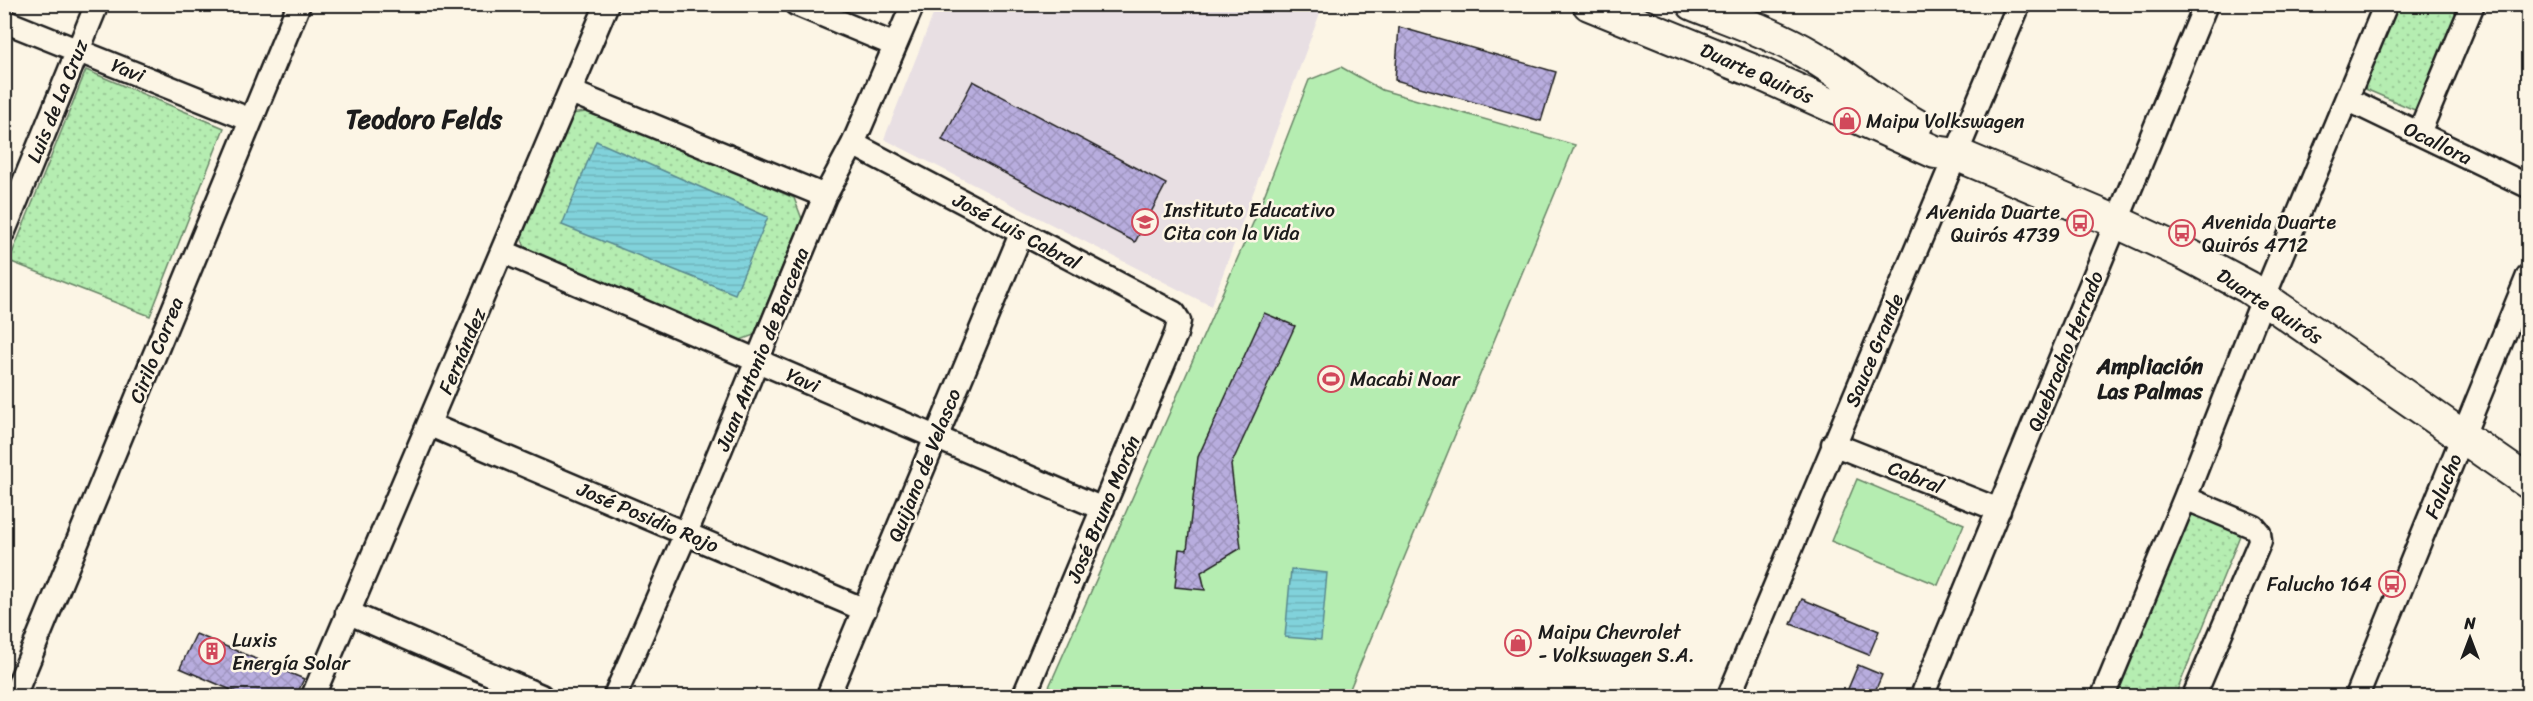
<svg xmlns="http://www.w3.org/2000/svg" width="2533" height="701" viewBox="0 0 2533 701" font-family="Sriracha,sans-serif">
<defs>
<pattern id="grass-dots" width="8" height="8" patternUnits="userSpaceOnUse" patternTransform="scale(1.5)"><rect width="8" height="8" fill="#b5edb1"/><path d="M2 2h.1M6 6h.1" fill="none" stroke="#9bcb98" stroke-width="1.8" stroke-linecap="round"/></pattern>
<pattern id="water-rules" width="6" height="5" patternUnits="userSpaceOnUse" patternTransform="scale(1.5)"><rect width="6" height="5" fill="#81d2db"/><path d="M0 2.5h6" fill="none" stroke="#6fb4bb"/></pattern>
<pattern id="building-cross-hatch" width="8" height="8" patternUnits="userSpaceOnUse" patternTransform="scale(1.5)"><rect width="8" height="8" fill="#b8adde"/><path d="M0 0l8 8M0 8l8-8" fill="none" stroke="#9e94be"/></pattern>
</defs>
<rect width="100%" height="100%" fill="#fcf5e5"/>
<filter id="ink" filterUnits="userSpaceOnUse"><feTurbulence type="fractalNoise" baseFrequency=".0167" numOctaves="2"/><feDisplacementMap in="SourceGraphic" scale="12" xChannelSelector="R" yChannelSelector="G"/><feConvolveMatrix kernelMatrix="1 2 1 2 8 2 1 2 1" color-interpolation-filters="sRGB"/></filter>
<g filter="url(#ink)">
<!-- built -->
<path fill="#e8dfe3" d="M937,5H1323L1211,306L884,139Z"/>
<!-- grass -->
<path fill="url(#grass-dots)" stroke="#688466" stroke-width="1.5" d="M2398,5H2461L2417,111L2363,88Z
M86,70L224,128L150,316L9,261Z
M594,111L794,198L802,219L754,335L738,341L526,250L521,237L570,114Z
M2187,511L2241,533L2175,696H2112Z"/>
<!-- garden -->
<path fill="#b5edb1" stroke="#688466" stroke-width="1.5" d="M1341,67L1382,90L1575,145L1347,696H1045L1257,214L1309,80Z
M1857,479L1964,524L1938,585L1831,541Z"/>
<!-- water -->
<path fill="url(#water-rules)" stroke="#59898f" stroke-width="1.5" d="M596,141L768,217L735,294L562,225Z
M1291,569L1327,573L1321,640L1285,637Z"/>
<!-- building -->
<path fill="url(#building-cross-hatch)" stroke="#1c1c1c" stroke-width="1.5" d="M1399,27L1556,72L1541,121L1395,80Z
M973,81L1166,184L1135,242L942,140Z
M1264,313L1295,326L1231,465L1241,548L1201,572L1205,590L1175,587L1179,549L1187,550L1198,457Z
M1802,599L1879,631L1869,655L1791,624Z
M196,634L304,679L296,696H245L180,668Z
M1858,665L1882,675L1873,696H1845Z"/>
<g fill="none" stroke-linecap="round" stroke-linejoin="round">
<defs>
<path id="minor" d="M796,4L895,45
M4,21L251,120
M571,92L825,196
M2347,99L2528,186
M2419,133L2473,4
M853,144L1174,313L1179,321L1176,334L1024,696
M4,231L97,4
M504,252L1103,509
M430,425L865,610
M1833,444L1999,510
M2185,498L2254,527L2259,533L2260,541L2194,696
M347,612L541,696
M14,696L299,4
M313,696L607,4
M615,696L686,533L825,196L853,144L913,4
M828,696L1021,234
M1729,696L2019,4
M1922,696L2206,4
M2103,696L2185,498L2263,299L2386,4
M2357,696L2528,276"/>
<path id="secondary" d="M1589,4L1761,74L1935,152L1958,155L2117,222L2186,254L2248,287L2528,482
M1693,4C1733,20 1775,34 1812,56C1848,77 1879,105 1916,125"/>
</defs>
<!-- minor casing -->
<use href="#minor" stroke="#1c1c1c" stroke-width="27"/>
<!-- secondary casing -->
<use href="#secondary" stroke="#1c1c1c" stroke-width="36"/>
<!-- minor -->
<use href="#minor" stroke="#fcf5e5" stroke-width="22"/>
<!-- secondary -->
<use href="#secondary" stroke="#fcf5e5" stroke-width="32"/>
</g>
</g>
<!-- icons -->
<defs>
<symbol id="shop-ring" viewBox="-11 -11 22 22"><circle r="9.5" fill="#fcf5e5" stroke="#d1495b" stroke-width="1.5"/><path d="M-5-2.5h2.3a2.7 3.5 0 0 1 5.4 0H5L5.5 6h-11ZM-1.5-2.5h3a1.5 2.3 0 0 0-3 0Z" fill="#d1495b"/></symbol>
<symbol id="school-ring" viewBox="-11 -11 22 22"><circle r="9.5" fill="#fcf5e5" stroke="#d1495b" stroke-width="1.5"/><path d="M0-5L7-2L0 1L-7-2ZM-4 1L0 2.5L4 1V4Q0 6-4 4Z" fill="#d1495b"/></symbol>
<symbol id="bus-ring" viewBox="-11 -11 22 22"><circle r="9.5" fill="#fcf5e5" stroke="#d1495b" stroke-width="1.5"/><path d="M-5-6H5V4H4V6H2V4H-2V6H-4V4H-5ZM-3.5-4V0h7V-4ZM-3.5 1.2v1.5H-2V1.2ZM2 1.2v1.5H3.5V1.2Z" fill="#d1495b"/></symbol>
<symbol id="stadium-ring" viewBox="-11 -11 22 22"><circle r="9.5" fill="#fcf5e5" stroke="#d1495b" stroke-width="1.5"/><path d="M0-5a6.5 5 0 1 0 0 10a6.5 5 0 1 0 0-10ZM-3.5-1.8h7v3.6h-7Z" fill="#d1495b"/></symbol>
<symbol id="building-ring" viewBox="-11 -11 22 22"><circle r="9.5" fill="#fcf5e5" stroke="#d1495b" stroke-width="1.5"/><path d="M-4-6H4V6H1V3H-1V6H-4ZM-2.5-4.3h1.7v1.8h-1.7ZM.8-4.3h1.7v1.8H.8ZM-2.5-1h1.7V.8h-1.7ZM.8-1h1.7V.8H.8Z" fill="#d1495b"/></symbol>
</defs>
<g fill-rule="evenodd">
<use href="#shop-ring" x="1832" y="106" width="30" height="30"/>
<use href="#school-ring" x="1130" y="207" width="30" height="30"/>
<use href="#bus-ring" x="2065" y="208" width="30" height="30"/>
<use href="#bus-ring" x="2167" y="218" width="30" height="30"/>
<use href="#stadium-ring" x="1316" y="364" width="30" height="30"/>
<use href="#bus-ring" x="2377" y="569" width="30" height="30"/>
<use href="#shop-ring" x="1503" y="628" width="30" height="30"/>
<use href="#building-ring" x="197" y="636" width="30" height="30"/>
</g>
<g text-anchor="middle" stroke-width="5" stroke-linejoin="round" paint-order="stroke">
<!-- street labels -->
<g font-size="20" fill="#1c1c1c" stroke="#fcf5e5">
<text transform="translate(128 70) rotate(22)" y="7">Yavi</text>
<text transform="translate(1757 73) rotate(24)" y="7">Duarte Quirós</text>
<text transform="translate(57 101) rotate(-68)" y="7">Luis de La Cruz</text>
<text transform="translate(2438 143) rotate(26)" y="7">Ocallora</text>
<text transform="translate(1017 231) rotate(28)" y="7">José Luis Cabral</text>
<text transform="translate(2270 306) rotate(33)" y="7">Duarte Quirós</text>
<text transform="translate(762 349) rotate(-68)" y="7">Juan Antonio de Barcena</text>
<text transform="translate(156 350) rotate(-68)" y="7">Cirilo Correa</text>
<text transform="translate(1874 350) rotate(-67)" y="7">Sauce Grande</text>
<text transform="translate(462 351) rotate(-67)" y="7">Fernández</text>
<text transform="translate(2065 351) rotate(-68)" y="7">Quebracho Herrado</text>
<text transform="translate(803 380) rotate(23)" y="7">Yavi</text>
<text transform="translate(924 465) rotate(-68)" y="7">Quijano de Velasco</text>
<text transform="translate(1916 477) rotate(22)" y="7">Cabral</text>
<text transform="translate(2443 486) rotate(-68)" y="7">Falucho</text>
<text transform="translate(1103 509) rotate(-67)" y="7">José Bruno Morón</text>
<text transform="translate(648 517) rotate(23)" y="7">José Posidio Rojo</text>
</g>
<!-- poi labels -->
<g font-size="20" fill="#1c1c1c" stroke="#fcf5e5" text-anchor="start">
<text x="1866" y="128">Maipu Volkswagen</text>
<text x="1164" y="217">Instituto Educativo<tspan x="1164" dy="23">Cita con la Vida</tspan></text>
<text x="2060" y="219" text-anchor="end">Avenida Duarte<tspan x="2060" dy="23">Quirós 4739</tspan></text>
<text x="2202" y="229">Avenida Duarte<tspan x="2202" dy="23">Quirós 4712</tspan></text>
<text x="1350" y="386">Macabi Noar</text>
<text x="2372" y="591" text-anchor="end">Falucho 164</text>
<text x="1538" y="639">Maipu Chevrolet<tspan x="1538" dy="23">- Volkswagen S.A.</tspan></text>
<text x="232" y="647">Luxis<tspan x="232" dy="23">Energía Solar</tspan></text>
</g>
<!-- quarter labels -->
<g font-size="22" font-weight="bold" fill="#1c1c1c" stroke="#fcf5e5">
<text x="2150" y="374">Ampliación<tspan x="2150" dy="25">Las Palmas</tspan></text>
</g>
<!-- district labels -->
<g font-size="26" font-weight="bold" fill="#1c1c1c" stroke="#fcf5e5">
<text x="424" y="128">Teodoro Felds</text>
</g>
</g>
<!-- margin -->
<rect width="2533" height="701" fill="none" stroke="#fcf5e5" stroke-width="24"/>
<rect x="12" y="12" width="2509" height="677" fill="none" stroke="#1c1c1c" stroke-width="2" filter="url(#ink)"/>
<!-- north arrow -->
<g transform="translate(2470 638)" stroke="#fcf5e5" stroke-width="4.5" paint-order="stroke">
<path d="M0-4.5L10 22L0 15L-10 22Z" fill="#1c1c1c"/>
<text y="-9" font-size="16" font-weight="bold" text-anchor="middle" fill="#1c1c1c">N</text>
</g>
</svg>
